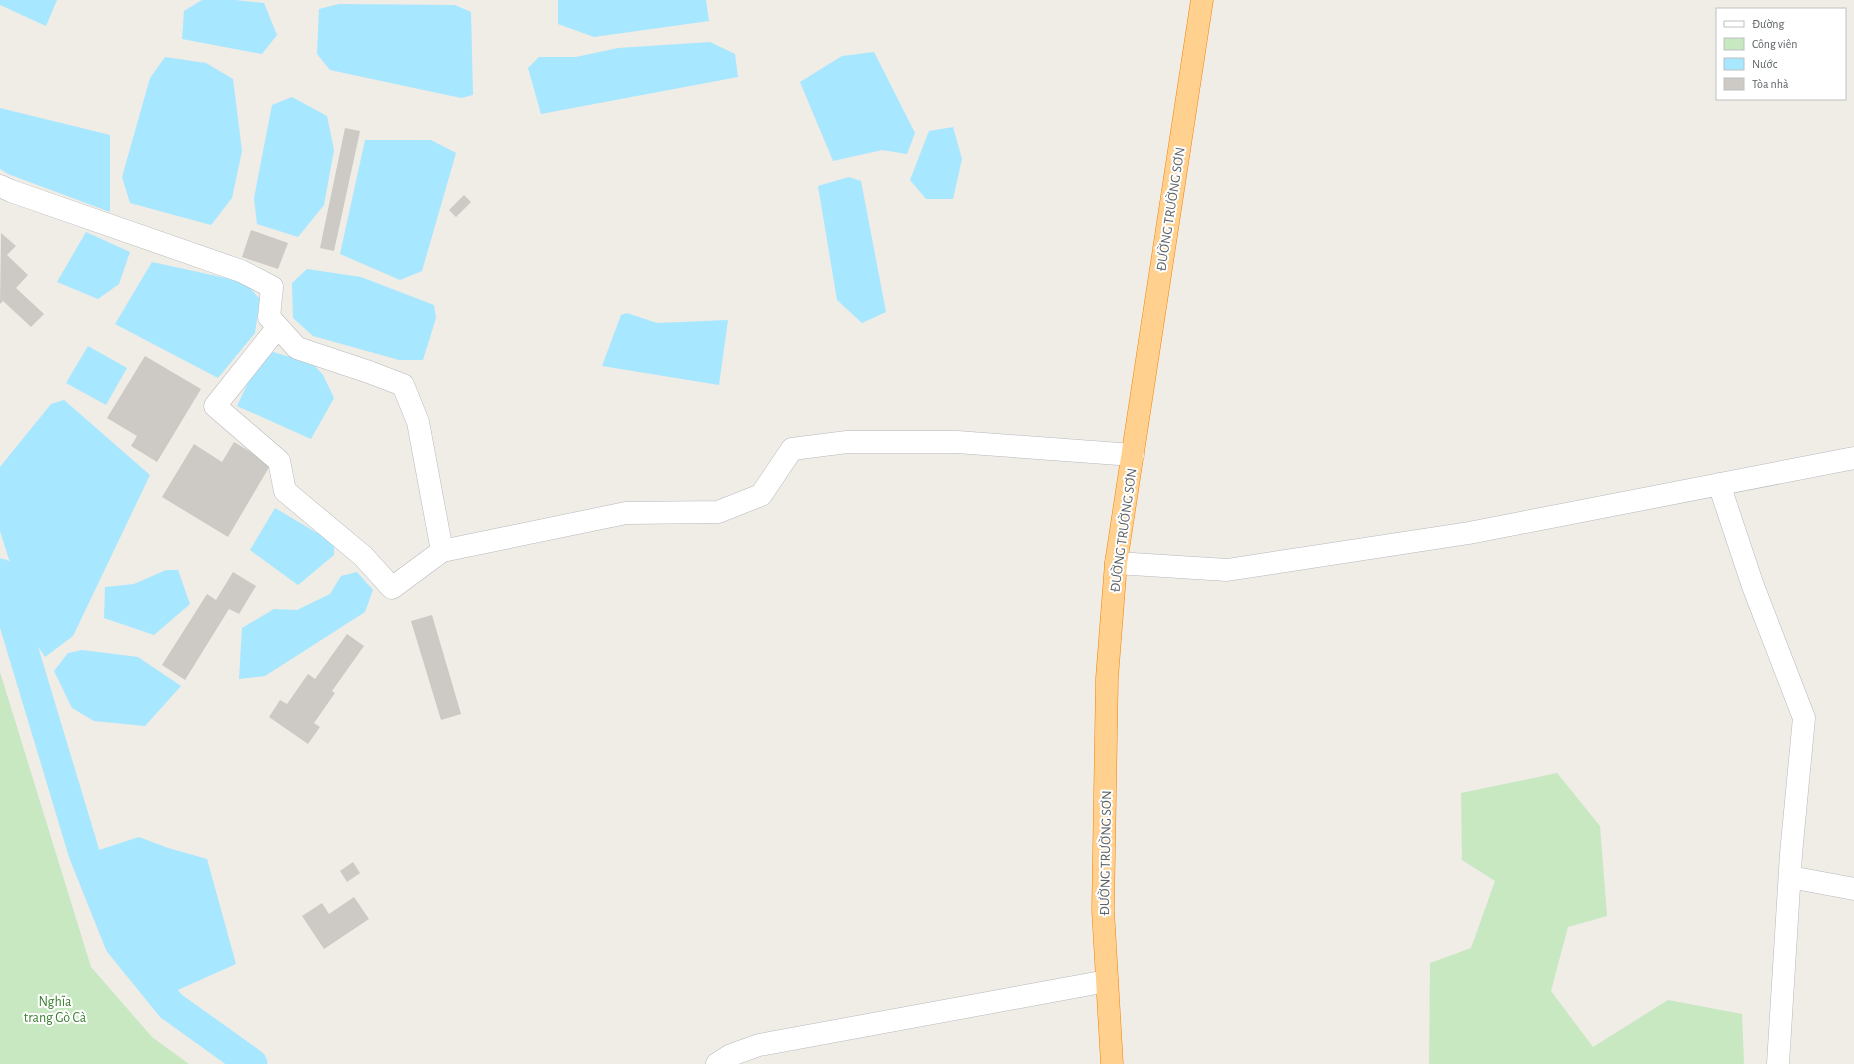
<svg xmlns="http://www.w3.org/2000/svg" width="1854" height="1064" viewBox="0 0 1854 1064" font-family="'Alegreya Sans',sans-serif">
<rect width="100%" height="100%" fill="#f0ece6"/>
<!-- green -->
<path fill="#c8e8c2" d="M0,672L91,967L152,1037L189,1064H0Z
M1557,773L1600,826L1607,916L1568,927L1551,991L1593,1047L1668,1000L1742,1014L1744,1064H1429L1430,963L1471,948L1495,881L1462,860L1461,793Z"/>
<!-- water -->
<path fill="#a7e7ff" d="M0,0H57L46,26L0,5Z
M202,0H235L264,3L277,35L262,54L182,39L184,11Z
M558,0H706L709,21L594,37L558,24Z
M339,4L455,5L471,12L473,95L461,98L330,70L317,54L319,9Z
M710,42L735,54L738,77L541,114L528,68L539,57H576L618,48Z
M874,52L915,133L907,154L882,150L833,161L800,82L842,56Z
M165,57L206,63L233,79L242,151L232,198L211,225L130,203L122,177L150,78Z
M292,97L327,116L334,150L324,205L298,237L257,224L254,198L272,105Z
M0,108L110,135V212L8,174L0,169Z
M953,127L962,159L953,199H926L910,180L929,131Z
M365,140H431L456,153L422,271L400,280L340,254Z
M849,177L861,181L886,312L862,323L837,300L818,186Z
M86,232L130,252L119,284L98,299L57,282Z
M152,262L244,282L260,299L255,333L218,378L115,324Z
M307,269L361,277L434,305L436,318L423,360H399L313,336L293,318L292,283Z
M627,313L657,323L728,320L719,385L602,366L621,315Z
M88,346L127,368L106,405L66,383Z
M273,352L312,363L323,375L334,398L311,439L237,406L257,364Z
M64,400L150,475L73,636L45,657L35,642L0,531V467L51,404Z
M275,508L334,543V555L298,585L250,550Z
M166,570H178L190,604L154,635L104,618L105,587L134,584Z
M357,572L373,590L365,612L265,676L239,679L242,628L274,609L297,610L330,594L341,576Z
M82,650L138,657L181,686L145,726L94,721L72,708L54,671L68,653Z
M139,837L168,848L207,859L236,964L171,993L129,934L99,850Z"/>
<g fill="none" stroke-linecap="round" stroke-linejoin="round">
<!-- canal -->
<path stroke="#a7e7ff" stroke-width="31" d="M0,574L84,853L120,943L171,1006L252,1064"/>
</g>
<!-- building -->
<path fill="#cdc9c5" d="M345,128L360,131L334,251L320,248Z
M464,195L471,202L456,217L449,210Z
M251,230L288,243L278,269L242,257Z
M1,233L16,246L7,255L28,275L16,288L44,314L31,327L3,301L0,304Z
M145,356L201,389L157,462L131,446L137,436L107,418Z
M234,442L271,464L228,537L162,497L194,444L222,462Z
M233,572L256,586L239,614L229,609L185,680L162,665L207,594L216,600Z
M432,615L461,714L441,720L411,621Z
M347,634L364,646L332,691L335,693L314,723L320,727L308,744L269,717L280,700L287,704L308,674L315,679Z
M353,862L360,873L347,882L340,871Z
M354,897L369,919L324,949L302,916L322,903L329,914Z"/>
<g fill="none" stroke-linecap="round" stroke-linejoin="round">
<defs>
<path id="minor" d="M0,186L11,191L241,271L272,287L269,317L297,348L369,372L403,385L418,422L442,551
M278,327L215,406L279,461L285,491L363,556L392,588L442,551L626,513L718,512L761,495L792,449L847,442H957L1133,455
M1719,484L1753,586L1804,718L1791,854L1778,1064
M1116,563L1227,570L1469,533L1854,458
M1790,877L1854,889
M717,1064L731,1055L759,1045L1107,981"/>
<path id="highway" d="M1112,1064L1103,910L1107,678L1116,563L1202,0"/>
</defs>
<!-- minor casing -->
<use href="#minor" stroke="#b6b9bd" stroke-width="23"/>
<!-- highway casing -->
<use href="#highway" stroke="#f68200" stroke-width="23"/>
<!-- minor -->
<use href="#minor" stroke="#fff" stroke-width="22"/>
<!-- highway -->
<use href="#highway" stroke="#ffd08e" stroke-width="22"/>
</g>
<g text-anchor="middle" stroke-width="4" stroke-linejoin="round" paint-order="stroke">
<!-- street labels -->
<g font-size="14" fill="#5d6366" stroke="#fff">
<text transform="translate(1170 209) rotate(-81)" y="5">ĐƯỜNG TRƯỜNG SƠN</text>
<text transform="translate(1123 530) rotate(-82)" y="5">ĐƯỜNG TRƯỜNG SƠN</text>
<text transform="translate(1105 853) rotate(-89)" y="5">ĐƯỜNG TRƯỜNG SƠN</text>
</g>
<!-- park labels -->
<g font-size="14" fill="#3a8131" stroke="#fff">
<text x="55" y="1006">Nghĩa<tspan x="55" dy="16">trang Gò Cà</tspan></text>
</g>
</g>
<!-- legend -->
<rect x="1716" y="8" width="130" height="92" fill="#ffffff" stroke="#bec1c2"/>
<rect x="1724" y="21" width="20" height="6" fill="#ffffff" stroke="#bec1c2"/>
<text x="1752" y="28" font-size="12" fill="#5d6366">Đường</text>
<rect x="1724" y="38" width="20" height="12" fill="#c8e8c2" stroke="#bec1c2"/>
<text x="1752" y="48" font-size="12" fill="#5d6366">Công viên</text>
<rect x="1724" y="58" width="20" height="12" fill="#a7e7ff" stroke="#bec1c2"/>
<text x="1752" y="68" font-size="12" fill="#5d6366">Nước</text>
<rect x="1724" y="78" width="20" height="12" fill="#cdc9c5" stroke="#bec1c2"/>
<text x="1752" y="88" font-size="12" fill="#5d6366">Tòa nhà</text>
</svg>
